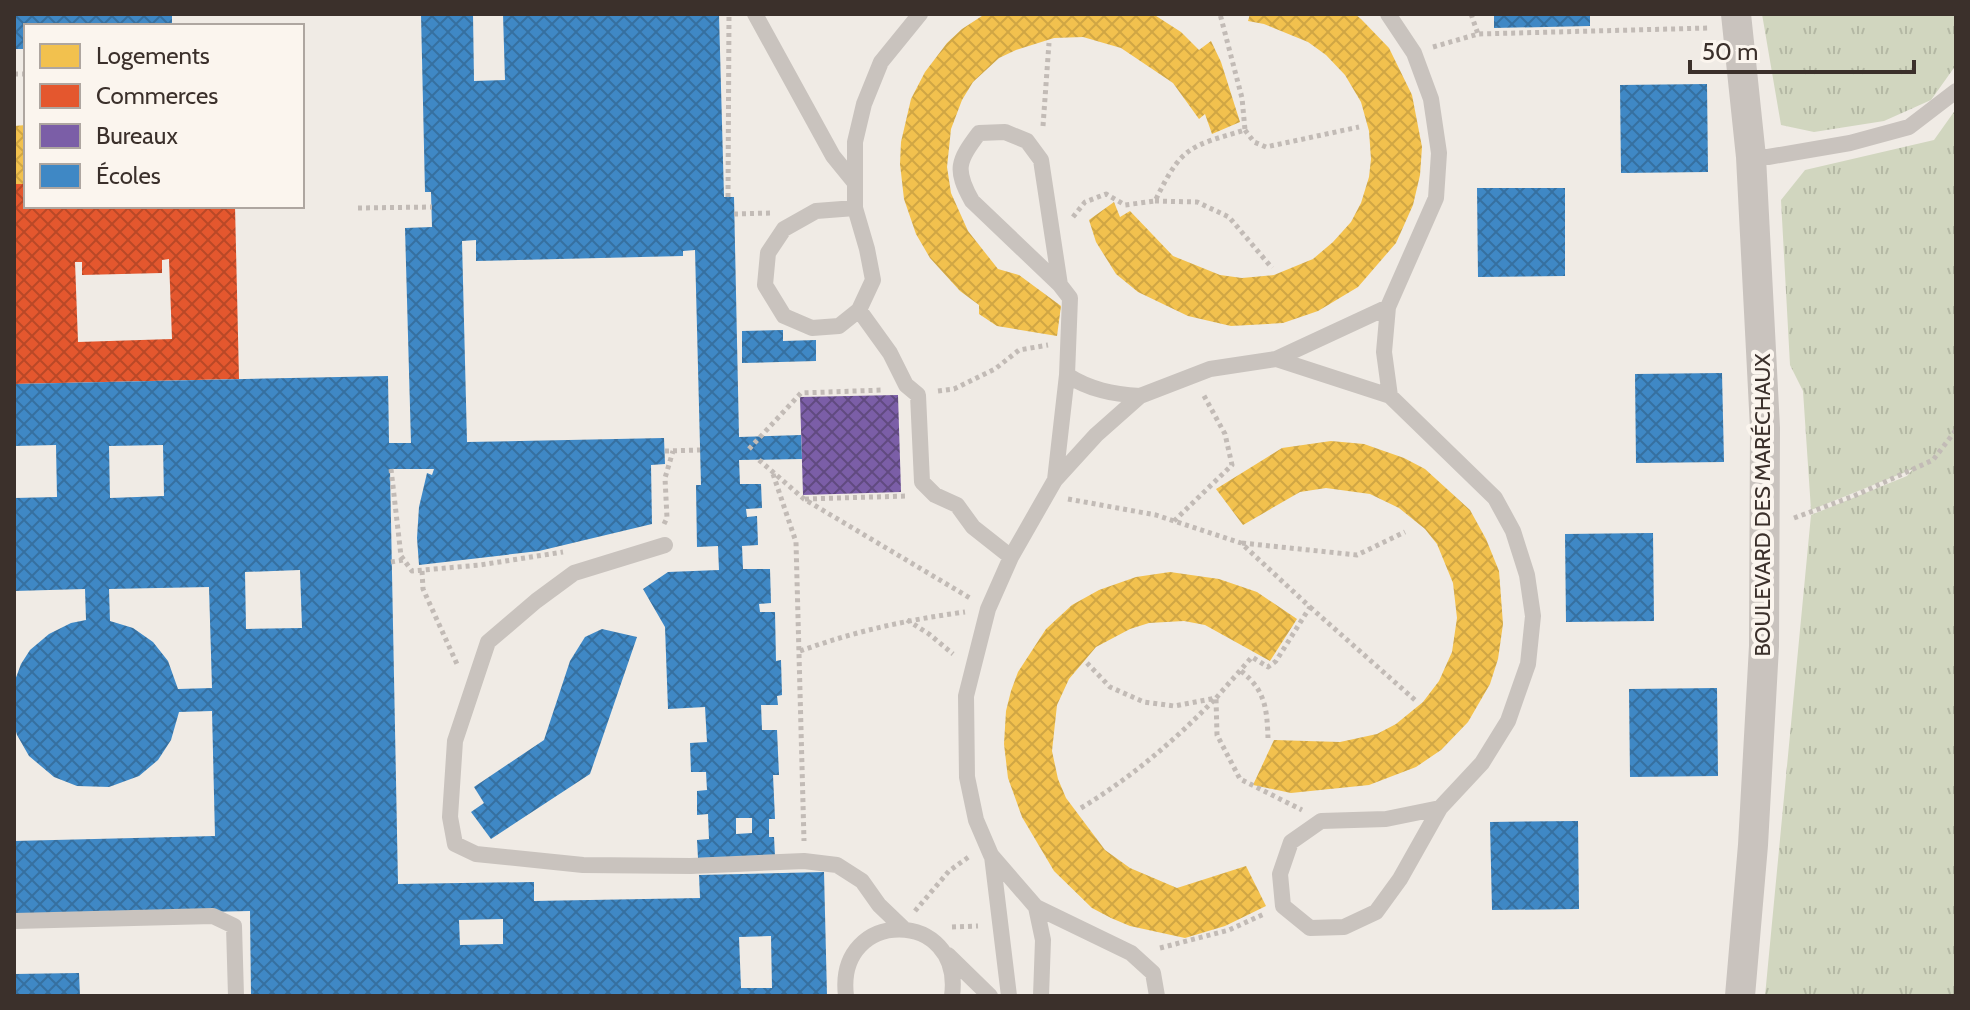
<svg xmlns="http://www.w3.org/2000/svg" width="1970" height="1010" viewBox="0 0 1970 1010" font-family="Cabin,sans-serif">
<defs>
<pattern id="grass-tufts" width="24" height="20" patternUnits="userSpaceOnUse" patternTransform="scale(2)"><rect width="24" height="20" fill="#d1d6bf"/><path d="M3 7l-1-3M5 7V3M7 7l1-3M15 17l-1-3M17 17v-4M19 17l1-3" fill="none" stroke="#b4b8a4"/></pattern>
<pattern id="homes-cross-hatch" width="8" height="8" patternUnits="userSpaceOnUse" patternTransform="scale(2)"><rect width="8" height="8" fill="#f2c14e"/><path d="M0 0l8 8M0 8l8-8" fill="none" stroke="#d0a644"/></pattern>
<pattern id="shops-cross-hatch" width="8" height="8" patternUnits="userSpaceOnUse" patternTransform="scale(2)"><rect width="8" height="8" fill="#e4572e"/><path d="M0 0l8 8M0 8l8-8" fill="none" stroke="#ba4827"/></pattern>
<pattern id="offices-cross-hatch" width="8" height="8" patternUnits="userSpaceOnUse" patternTransform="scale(2)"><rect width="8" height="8" fill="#7b5ea7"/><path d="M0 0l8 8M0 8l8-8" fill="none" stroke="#614a80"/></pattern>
<pattern id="schools-cross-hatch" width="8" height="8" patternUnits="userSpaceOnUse" patternTransform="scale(2)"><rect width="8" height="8" fill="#3f88c5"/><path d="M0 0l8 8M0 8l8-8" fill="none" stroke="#3670a0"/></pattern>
</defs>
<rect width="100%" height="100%" fill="#f0ebe5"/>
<!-- grass -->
<path fill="url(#grass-tufts)" d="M1762,14H1956V65L1931,100L1884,121L1814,132L1781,125Z
M1956,109V996H1765L1811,515L1907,476L1913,469L1811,510L1803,391L1790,365L1781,200L1805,170L1934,140Z"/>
<!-- homes -->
<path fill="url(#homes-cross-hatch)" d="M985,14H1153L1181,32L1199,50L1211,41L1221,62L1240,122L1212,134L1205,114L1199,119L1173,83L1121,48L1083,37L1054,38L1016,50L999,58L973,82L962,100L951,129L947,167L951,193L968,231L998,269L1019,275L1061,306L1057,336L997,326L979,314V305L960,291L930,258L916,234L904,199L900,164L901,142L911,99L925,72L947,43L962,29Z
M1250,14H1355L1361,19L1389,48L1412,95L1422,147L1420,175L1413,205L1396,243L1358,287L1318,311L1283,323L1231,326L1188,316L1138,292L1116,274L1096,242L1089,220L1114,202L1120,217L1130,211L1173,256L1220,275L1242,278L1274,275L1313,259L1333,242L1351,222L1361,203L1369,177L1371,159L1369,131L1361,102L1345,75L1326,55L1308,42L1264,24L1248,21Z
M26,125V184H14V126Z
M1331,441L1364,444L1404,458L1425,469L1470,510L1486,539L1499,571L1503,624L1498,659L1490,684L1468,722L1441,750L1416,767L1369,785L1291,793L1253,785L1274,740L1340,742L1377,734L1396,724L1423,702L1439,681L1452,652L1457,618L1453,583L1437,544L1425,529L1399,508L1370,494L1326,488L1300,492L1243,525L1216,489L1282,448Z
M1170,572L1219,579L1257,592L1297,619L1270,661L1205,625L1184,621L1149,623L1130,629L1096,647L1069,679L1057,705L1052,751L1058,779L1066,798L1105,850L1130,868L1177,888L1246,866L1266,906L1225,926L1185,938L1130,926L1111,918L1092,908L1054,871L1022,817L1008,778L1004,744L1006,711L1011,691L1018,672L1046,629L1072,605L1099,590L1136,577Z"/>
<!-- shops -->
<path fill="url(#shops-cross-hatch)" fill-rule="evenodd" d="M14,184H26V206H235L239,379L14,384ZM169,259L172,339L78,342L75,262H82V275L162,273V260Z"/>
<!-- offices -->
<path fill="url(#offices-cross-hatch)" d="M898,395L901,492L803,495L800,397Z"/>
<!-- schools -->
<path fill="url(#schools-cross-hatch)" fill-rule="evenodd" d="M14,14H172V26H26V49H14Z
M421,14H473L474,81L505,80L503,14H719L724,197H734L739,437L801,435L802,459L739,460L740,484H761L762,508L746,509L747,517L757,516L758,545L742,546L743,569H770L771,603L759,604L760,612H775L776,661L781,660L782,695L777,696L778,705H761L762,730H777L779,775H773L775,819H769V837H774L775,856L698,858L697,840L709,839L708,814L697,815V791L707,790L706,772H691L690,743L707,742L705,707L668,709L665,627L643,589L668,572L719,570L718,546L697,547L696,485H701L695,250L683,251V256L476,261V240L462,241L467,442L664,438L665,464L651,465L652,524L539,551L419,565L417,538L419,507L427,473L432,475L434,469H390L398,884L534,882V901L700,898L699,875L824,872L827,996H251L250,911L14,916V841L215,836L212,711L179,712L171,740L158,760L139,776L109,787L77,786L54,777L29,756L17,735L14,725V683L21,664L30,650L49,634L71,623L86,620L85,589L14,591V498L57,497L56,445L14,446V384L388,376L389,443H411L405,228L432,227L431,192H425ZM163,445L164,496L110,498L109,446ZM300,570L302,628L246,629L245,572ZM209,587L212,688L178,689L168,661L153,642L133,628L110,621L109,589ZM736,818H752V833L736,834ZM503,919V944L460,945L459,920ZM771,936L772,988H741L739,937Z
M1494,14H1590V26L1494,28Z
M1707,84L1708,172L1621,173L1620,85Z
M1477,188H1565V276L1478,277Z
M783,330V341L816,340V361L742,363V331Z
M1722,373L1724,462L1636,463L1635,374Z
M1653,533L1654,621L1566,622L1565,534Z
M602,629L637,637L590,774L491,839L471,812L484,803L474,787L544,740L570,661L585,637Z
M1717,688L1718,776L1630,777L1629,689Z
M1578,821L1579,909L1492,910L1490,822Z
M79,973L80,996H14V974Z"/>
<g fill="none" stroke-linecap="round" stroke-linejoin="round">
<!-- path -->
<path stroke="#c2bbb6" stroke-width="5" stroke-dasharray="4 4" stroke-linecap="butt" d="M1471,14L1478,34
M1433,47L1478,34L1709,28
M14,74H26
M1043,126L1049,43
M1245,130L1254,142L1266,147L1359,127
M728,197L729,14
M1155,201L1197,202L1229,217L1272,268
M358,208L432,207
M734,214L771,213
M1073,217L1085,202L1106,194L1125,205L1155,201C1182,146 1188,147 1245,130L1242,98L1220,14
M938,391L954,389L995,369L1019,350L1048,345
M749,449L801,393L883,390
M665,451L700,450
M759,460L804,499L970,598
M391,469L401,556L412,571L480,565L563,552
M773,474L796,542L804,841
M805,499L907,496
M1068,499L1156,515L1241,543L1310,607L1276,661L1268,667L1252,657L1216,698L1174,706L1144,702L1110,687L1087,663
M1794,518L1854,496L1933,460L1956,430
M1174,521L1232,465L1225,434L1203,394
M664,524L667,518L665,478L673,451
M1242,543L1357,555L1405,532
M391,562L403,560
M422,571L423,589L457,664
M1310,607L1415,700
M907,620L929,634L953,654
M800,651C856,631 906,620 965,612
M1241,671C1265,690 1267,708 1268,738
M1081,808C1132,777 1174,741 1216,698L1217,735L1240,779L1302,810
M915,911L949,871L970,856
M952,927L978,926
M1160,948L1229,930L1264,914"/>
<!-- lane -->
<path stroke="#c9c3be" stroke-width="16" d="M755,14L833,156L855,183
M920,14L881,62L864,104L855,142V208L867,249L873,280L859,310L890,353L906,385L918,395L922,482L935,495L957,505L973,527L1011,557
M1388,14L1414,53L1431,99L1439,153L1436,198L1388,307L1384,352L1390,396
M1751,157H1768L1850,143L1909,127L1956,91
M855,208L816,211L784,229L768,253L765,285L784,316L812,328L839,326L859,310
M1276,359L1388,307
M1067,375C1090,390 1113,394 1140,396
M1055,480L1067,375L1070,298L1060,285L972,201C954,169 958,161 979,133L1005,132L1027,141L1041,160L1060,285
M665,545L574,573L536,601L488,642L455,741L450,817L455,844L476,854L583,865L691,866L804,861L837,865L862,881L879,905L903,928
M992,856L1009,996
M1036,907L1043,940L1041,996
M14,921L213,916L234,926L236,996
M948,955L990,996
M846,996C835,907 964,908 952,996
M1157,996L1153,973L1131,953L1036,907L991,855L976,820L967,777L966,696L988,609L1011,557L1055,480L1096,435L1140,396L1210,369L1276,359L1390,396L1495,498L1513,531L1527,575L1533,616L1528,664L1508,721L1482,763L1440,808L1400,879L1376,912L1344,927L1310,928L1283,906L1280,874L1291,842L1321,821L1386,819L1440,808"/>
<!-- street -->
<path stroke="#c9c3be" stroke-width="30" d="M1736,14L1751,157L1765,428L1764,646L1753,845L1740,996"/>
</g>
<g text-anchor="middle" stroke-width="8" stroke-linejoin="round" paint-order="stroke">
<!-- street labels -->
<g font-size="22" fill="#3b302b" stroke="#fbf5ee">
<text transform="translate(1762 505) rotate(-90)" y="8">BOULEVARD DES MARÉCHAUX</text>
</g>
</g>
<!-- border -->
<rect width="1970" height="1010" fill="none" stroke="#3b302b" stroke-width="32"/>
<!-- legend -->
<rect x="24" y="24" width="280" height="184" fill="#fbf5ee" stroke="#aea6a0" stroke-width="2"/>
<rect x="40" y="44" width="40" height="24" fill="#f2c14e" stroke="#aea6a0" stroke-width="2"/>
<text x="96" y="64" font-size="24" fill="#3b302b">Logements</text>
<rect x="40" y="84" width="40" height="24" fill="#e4572e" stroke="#aea6a0" stroke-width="2"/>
<text x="96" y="104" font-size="24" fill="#3b302b">Commerces</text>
<rect x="40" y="124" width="40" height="24" fill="#7b5ea7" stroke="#aea6a0" stroke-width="2"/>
<text x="96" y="144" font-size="24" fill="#3b302b">Bureaux</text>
<rect x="40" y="164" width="40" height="24" fill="#3f88c5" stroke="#aea6a0" stroke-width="2"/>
<text x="96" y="184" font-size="24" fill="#3b302b">Écoles</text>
<!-- scale -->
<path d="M1690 60v12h224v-12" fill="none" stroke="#3b302b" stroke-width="4"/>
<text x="1702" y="60" font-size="24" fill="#3b302b" stroke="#fbf5ee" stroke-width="6" paint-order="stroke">50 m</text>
</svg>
